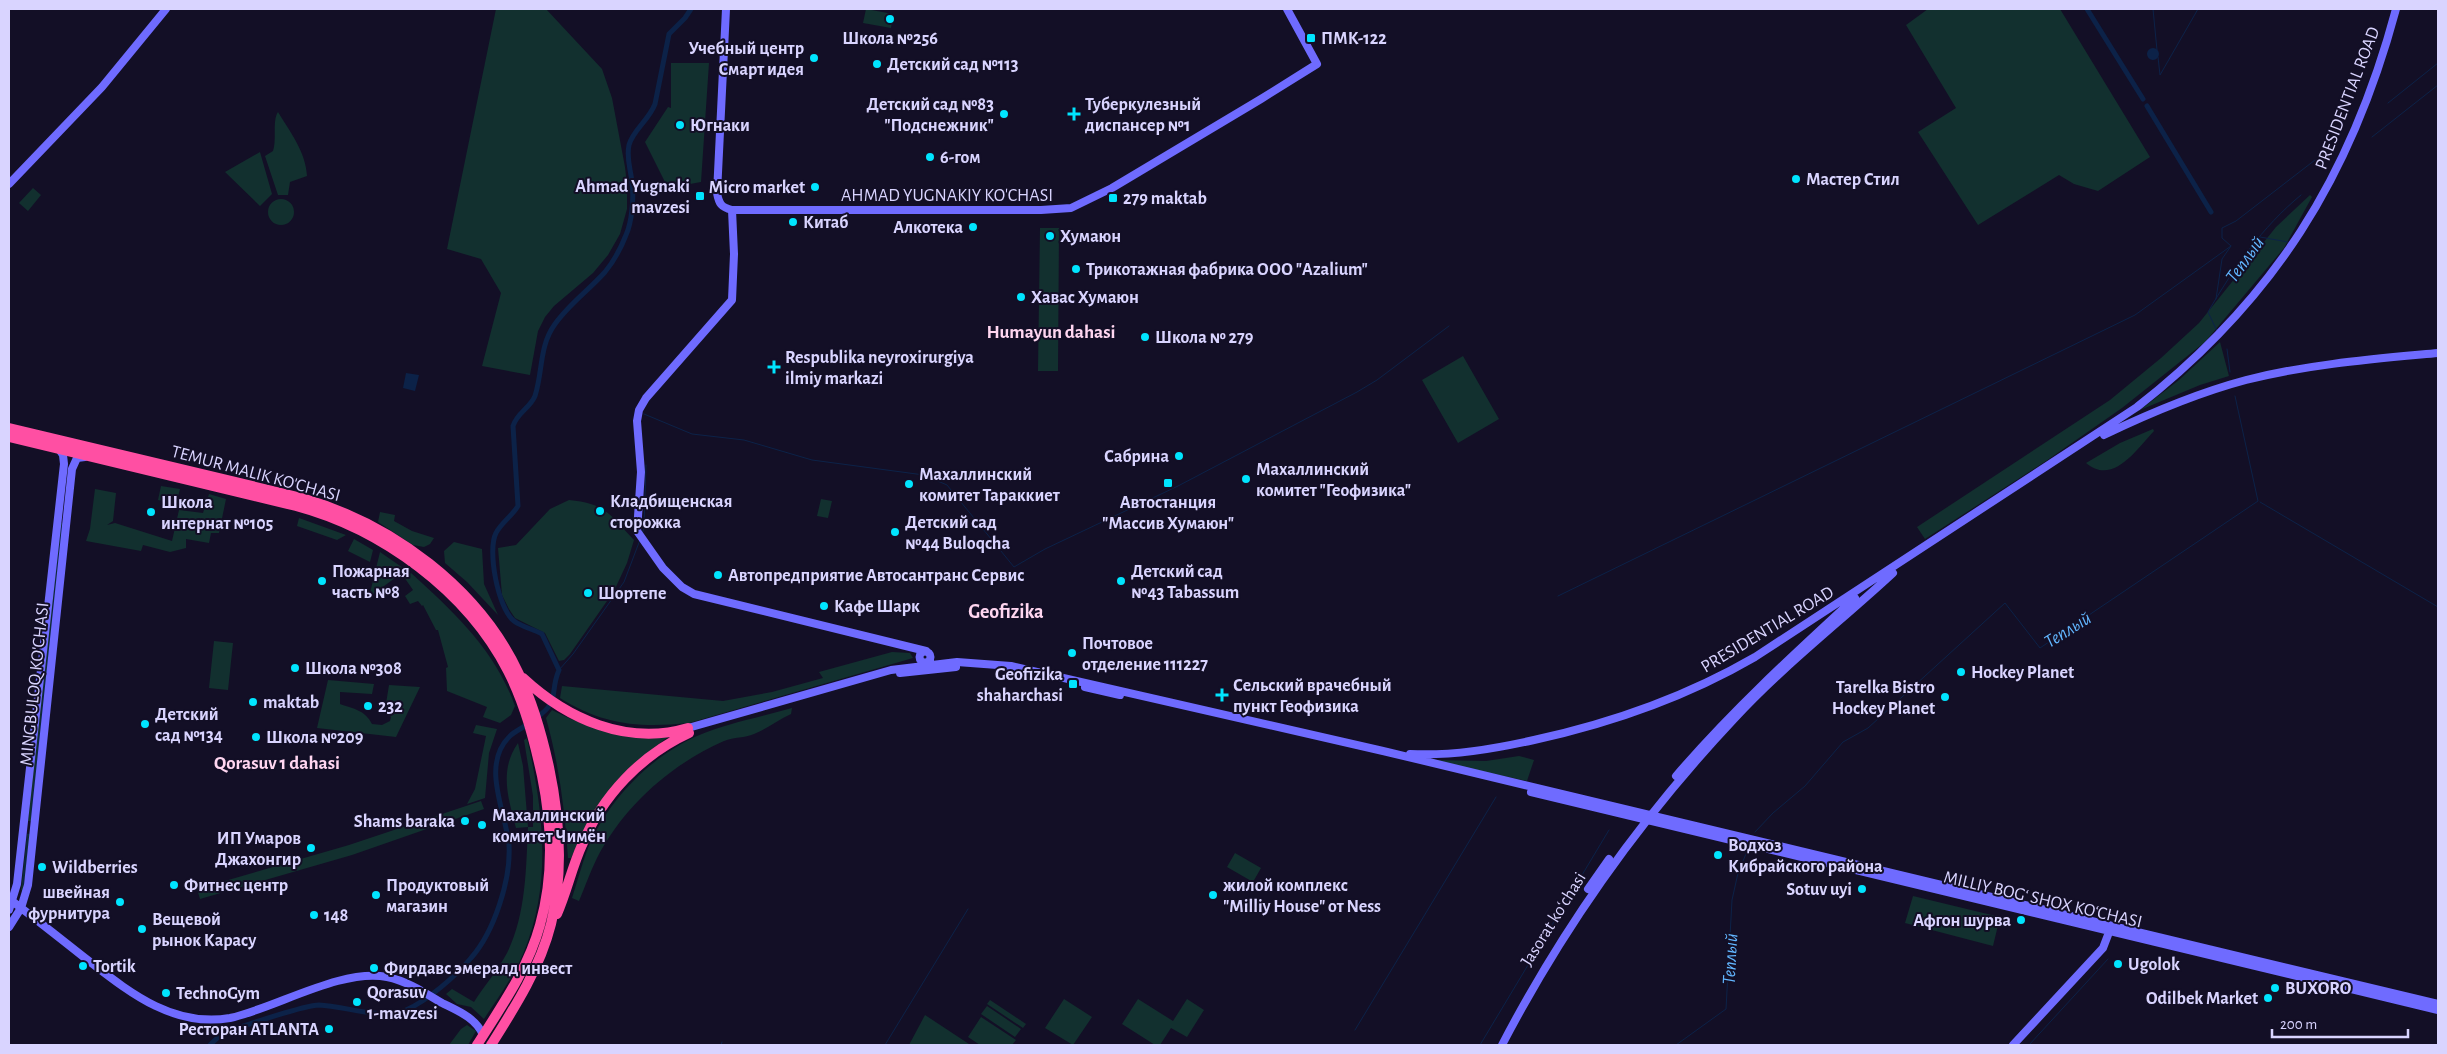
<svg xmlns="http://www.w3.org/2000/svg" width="2447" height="1054" viewBox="0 0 2447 1054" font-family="'Alegreya Sans',sans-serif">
<rect width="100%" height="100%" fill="#130f26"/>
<!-- green -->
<path fill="#12302f" d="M496,9H546L602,69L612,98L625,167L627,185V209L620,234L608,255L593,273L554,306L545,317L538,331L530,375L482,366L501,293L481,259L447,249Z
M866,9L893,14L891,28L863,23Z
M1928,9H2060L2150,157L2098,191L2074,184L2059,175L1978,225L1918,132L1956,108L1906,25Z
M671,63H709L701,182L668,188L645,142L668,107L671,108Z
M278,112C290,132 306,152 307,176L290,182L288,195H278L265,156L273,151C277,139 272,121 278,112Z
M260,152L272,194L260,206L225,172Z
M33,188L41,195L28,211L19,203Z
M2310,195L2312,197L2284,248L2205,342L2122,408L2046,461L1925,539L1917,527L2110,400L2161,358L2199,323L2276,227Z
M268 212a13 13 0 1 1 26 0a13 13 0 1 1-26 0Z
M1040,228H1059L1058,371H1038Z
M2220,342L2229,376L2200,385L2140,410L2179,380Z
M1463,356L1499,419L1458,443L1422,380Z
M2153,429L2154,431C2137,449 2113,486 2086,463L2120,443Z
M161,486L180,489L176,504L158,500Z
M95,489L116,493L113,521L107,525L115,523L172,541L179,510L203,513L209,494L226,499L219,533H211L209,543L186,539V548L170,552L143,545L141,551L86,541L90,529Z
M821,499L832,501L828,518L817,516Z
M569,500C607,504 609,514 634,540L627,563L614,591L570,654L564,660L559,661L545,633L515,618L509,609L502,595L498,548L516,545L550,509Z
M380,512L395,515L394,521L412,531L434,538L430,544L424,547L413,545L378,522Z
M299,518L346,535L337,540L297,526Z
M61,523H63L31,821H28Z
M354,539L373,550L370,562L348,551Z
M454,542L482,549L484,584L498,615L467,582L445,563L444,551Z
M380,552L406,570L369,597Z
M411,573C454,612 495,650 515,706L511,715L500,723L483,717L487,707L447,691L446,668L448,667L438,630H436L423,605L422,606L418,601L410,604L405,596L413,590L404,577Z
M214,641L233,643L228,690L209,688Z
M892,652L910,653L913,658L689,723C639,728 603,725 560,698L562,686L723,701L772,692L823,678L819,672Z
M328,680L374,684L372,694L340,692V704C354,709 365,710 372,724L382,725L390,721L391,717L385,710L389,685L420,687L396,737L317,728Z
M792,708L791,714C778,720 767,729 754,734C745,738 734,737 724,741C670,765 624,806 597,858C590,872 585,887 579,901L572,898C577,882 582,864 588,848C608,800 650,757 697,736C727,723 761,717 792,708Z
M552,710C590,729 625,741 668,737L647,753L582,834L571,858H568C565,811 559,764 546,718Z
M476,725L497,729L489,753L485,798L467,804L475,789L486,736L473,733Z
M527,738C543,810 553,883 523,954C513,977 498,998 484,1019L471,1007L457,1004L446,994L452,989L474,1002C484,986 498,970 507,953C526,915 526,869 528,827L516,828C508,798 499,770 518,743L523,766L528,827H533V796L524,740Z
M1519,756L1534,760L1527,781L1429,760L1486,761Z
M481,801L484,809L352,855L200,899L197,889L349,845Z
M27,834H30L23,891L21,890Z
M1235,853L1261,868L1253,882L1227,867Z
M1913,896L2000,917L1993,946L1905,923Z
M1064,999L1092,1017L1073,1045L1045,1028Z
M1138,999L1173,1021L1187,999L1204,1010L1187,1037L1171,1028L1160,1045H1155L1122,1024Z
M990,1000L1026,1024L1023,1028L987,1004Z
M987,1006L1021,1029L1015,1037L981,1014Z
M925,1015L969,1044L972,1045H909Z
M981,1017L1016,1040L1012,1045H980L968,1037Z
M467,1025L476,1031L468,1045H449L461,1029Z"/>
<!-- water -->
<path fill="#0c2248" d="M2147 54a6 6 0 1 1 12 0a6 6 0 1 1-12 0Z
M406,373L419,375L415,391L403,388Z"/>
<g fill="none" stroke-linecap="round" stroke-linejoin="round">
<!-- stream -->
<path stroke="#0c2248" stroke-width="1" d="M2153,9L2157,50
M2158,57L2160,75L2198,9
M2388,103L2438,63
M2372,137L2438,85
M2260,237L2288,242
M2216,299L2222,259L2231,246L2222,238V228L2236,221L2315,160
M2217,331L2208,312C2233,269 2262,227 2301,195
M2227,349L2230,372
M644,414L692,434L744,440L812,460L924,475L947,485L1014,567L1045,549L1178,486L1357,392L1377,380L1449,326
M2260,502L2438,607
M642,534L644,528L646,465
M1558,596L2135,315L2231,246
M559,670L573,654L624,582L640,540
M31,815L62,526
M1755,832L1773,813L1805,786L1843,742L1868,728L2005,603L2040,648L2258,501L2235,396
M23,885L28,834
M9,919L12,915
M1355,1030L1496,797
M721,1045L722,1042
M885,1045L968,909
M1480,1045L1609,830
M1676,1045L1726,1009L1732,900L1738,873L1748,849
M2029,1045L2108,959"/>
<!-- canal -->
<path stroke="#0c2248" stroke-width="5" d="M2087,9L2143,99
M2147,106L2211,212
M536,718C561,701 549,693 559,670L542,634C533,629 522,627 514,621C498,609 487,550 496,533C501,523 512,516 518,506L513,426C517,413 530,408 535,396C543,371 539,346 555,324C569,304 589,290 605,272C614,261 621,248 626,235C632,222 634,197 632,183C631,170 626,159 629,145C633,130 649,120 655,104L669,34L685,18L691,9
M210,1045C213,1042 217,1038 221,1035C234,1028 306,1005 319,1005C346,1006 379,1020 406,1010C427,1001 456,976 471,958C494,932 511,880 509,845C506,812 480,765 510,736C515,731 523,728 529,723"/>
<!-- secondary -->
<path stroke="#6f6bff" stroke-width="8" d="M726,9L717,193C719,204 721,207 732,210H1041L1071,208L1112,188L1261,99L1317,64L1287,9
M9,184L102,87L166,9
M732,210L734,254L732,300L646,398L639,410L637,421L641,472L637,531L663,568L682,587L694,594L926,651
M2104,435C2150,413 2197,393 2246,380C2309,364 2374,359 2438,353
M919.5 657a5.5 5.5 0 1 1 11 0a5.5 5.5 0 1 1-11 0Z
M900,673L956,667
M1085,687L1120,695
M688,728L891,670L957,662L1011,666L1383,751L2438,1004
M1410,754C1453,756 1493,749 1534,740C1612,723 1686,697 1755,657L2137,407C2274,300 2351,177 2396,9
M1676,776C1731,712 1793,655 1855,598
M1531,792L2438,1010
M1588,889L1609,859
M12,901C37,920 61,939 85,958C128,991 172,1028 230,1018C276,1008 341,968 387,977C407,981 425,993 442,1003C458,1011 476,1018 483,1035
M9,910L17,884L64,464L63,455L59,449
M9,927L21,908L28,885L72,469L77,458L85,457
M1502,1045C1565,924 1641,818 1734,719C1783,666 1840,622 1893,573
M2013,1045L2103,948L2111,927"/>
<!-- highway -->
<path stroke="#ff4fa3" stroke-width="10" d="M9,428L302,498C392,524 479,588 519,674C533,703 542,735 549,767C560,819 564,872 551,924C540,968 515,1007 491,1045
M9,437L296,506C382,529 467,591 508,671C525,704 534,740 542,776C552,825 554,876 540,925C528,969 501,1007 477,1045
M523,678C567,719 627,746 688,728
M557,914C567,891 572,867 582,845C602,796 641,755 689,733"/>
</g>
<!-- markers -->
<g fill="#00e5ff" stroke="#130f26" stroke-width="2">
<circle cx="890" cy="19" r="5"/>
<rect x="1306" y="33" width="10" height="10" rx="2.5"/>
<circle cx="814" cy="58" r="5"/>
<circle cx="877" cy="64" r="5"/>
<circle cx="1004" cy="114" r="5"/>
<path d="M1071.5 106.5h5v5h5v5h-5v5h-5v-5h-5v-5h5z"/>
<circle cx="680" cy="125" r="5"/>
<circle cx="930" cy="157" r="5"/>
<circle cx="1796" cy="179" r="5"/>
<circle cx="815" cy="187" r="5"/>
<rect x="695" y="191" width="10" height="10" rx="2.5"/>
<rect x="1108" y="193" width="10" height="10" rx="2.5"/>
<circle cx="793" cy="222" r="5"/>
<circle cx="973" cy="227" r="5"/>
<circle cx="1050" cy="236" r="5"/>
<circle cx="1076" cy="269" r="5"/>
<circle cx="1021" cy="297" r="5"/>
<circle cx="1145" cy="337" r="5"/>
<path d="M771.5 359.5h5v5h5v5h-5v5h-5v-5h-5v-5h5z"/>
<circle cx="1179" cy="456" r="5"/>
<circle cx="1246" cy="479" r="5"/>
<rect x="1163" y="478" width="10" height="10" rx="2.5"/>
<circle cx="909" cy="484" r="5"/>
<circle cx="600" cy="511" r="5"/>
<circle cx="151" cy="512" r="5"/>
<circle cx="895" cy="532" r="5"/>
<circle cx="718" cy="575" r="5"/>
<circle cx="322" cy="581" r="5"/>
<circle cx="1121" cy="581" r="5"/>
<circle cx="588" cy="593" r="5"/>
<circle cx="824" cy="606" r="5"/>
<circle cx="1072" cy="653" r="5"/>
<circle cx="295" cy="668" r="5"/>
<circle cx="1961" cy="672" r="5"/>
<rect x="1068" y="679" width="10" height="10" rx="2.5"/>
<path d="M1219.5 687.5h5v5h5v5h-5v5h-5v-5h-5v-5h5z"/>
<circle cx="1945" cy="697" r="5"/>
<circle cx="253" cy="702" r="5"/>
<circle cx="368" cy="706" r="5"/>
<circle cx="145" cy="724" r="5"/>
<circle cx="256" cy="737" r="5"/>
<circle cx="465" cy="821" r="5"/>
<circle cx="482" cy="825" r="5"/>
<circle cx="311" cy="848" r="5"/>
<circle cx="1718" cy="855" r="5"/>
<circle cx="42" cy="867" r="5"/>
<circle cx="174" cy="885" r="5"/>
<circle cx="1862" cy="889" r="5"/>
<circle cx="376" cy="895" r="5"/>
<circle cx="1213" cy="895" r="5"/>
<circle cx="120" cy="902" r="5"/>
<circle cx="314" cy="915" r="5"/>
<circle cx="2021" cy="920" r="5"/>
<circle cx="142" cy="929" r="5"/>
<circle cx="2118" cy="964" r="5"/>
<circle cx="83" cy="966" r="5"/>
<circle cx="374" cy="968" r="5"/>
<circle cx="2275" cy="988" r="5"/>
<circle cx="166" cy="993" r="5"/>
<circle cx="2268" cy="998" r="5"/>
<circle cx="357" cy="1002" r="5"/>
<circle cx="329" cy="1029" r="5"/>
</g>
<g text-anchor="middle" stroke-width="4" stroke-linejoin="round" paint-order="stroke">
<!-- poi labels -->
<g font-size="18" font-weight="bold" fill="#d9d4ff" stroke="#130f26" text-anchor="start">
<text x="890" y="44" text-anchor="middle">Школа №256</text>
<text x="1321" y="44">ПМК-122</text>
<text x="804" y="54" text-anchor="end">Учебный центр<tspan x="804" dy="21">Смарт идея</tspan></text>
<text x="887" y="70">Детский сад №113</text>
<text x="994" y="110" text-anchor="end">Детский сад №83<tspan x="994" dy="21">"Подснежник"</tspan></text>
<text x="1085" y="110">Туберкулезный<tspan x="1085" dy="21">диспансер №1</tspan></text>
<text x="690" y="131">Югнаки</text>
<text x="940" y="163">6-гом</text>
<text x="1806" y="185">Мастер Стил</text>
<text x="690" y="192" text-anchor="end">Ahmad Yugnaki<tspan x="690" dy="21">mavzesi</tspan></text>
<text x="805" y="193" text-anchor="end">Micro market</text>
<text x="1123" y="204">279 maktab</text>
<text x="803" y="228">Китаб</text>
<text x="963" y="233" text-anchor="end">Алкотека</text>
<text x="1060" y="242">Хумаюн</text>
<text x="1086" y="275">Трикотажная фабрика ООО "Azalium"</text>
<text x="1031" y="303">Хавас Хумаюн</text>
<text x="1155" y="343">Школа № 279</text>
<text x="785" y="363">Respublika neyroxirurgiya<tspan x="785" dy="21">ilmiy markazi</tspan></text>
<text x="1169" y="462" text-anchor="end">Сабрина</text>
<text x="1256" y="475">Махаллинский<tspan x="1256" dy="21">комитет "Геофизика"</tspan></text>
<text x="919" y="480">Махаллинский<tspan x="919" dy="21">комитет Тараккиет</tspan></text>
<text x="610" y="507">Кладбищенская<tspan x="610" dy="21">сторожка</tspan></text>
<text x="161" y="508">Школа<tspan x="161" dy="21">интернат №105</tspan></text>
<text x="1168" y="508" text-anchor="middle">Автостанция<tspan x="1168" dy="21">"Массив Хумаюн"</tspan></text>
<text x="905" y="528">Детский сад<tspan x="905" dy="21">№44 Buloqcha</tspan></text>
<text x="332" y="577">Пожарная<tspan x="332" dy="21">часть №8</tspan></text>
<text x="1131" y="577">Детский сад<tspan x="1131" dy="21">№43 Tabassum</tspan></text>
<text x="728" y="581">Автопредприятие Автосантранс Сервис</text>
<text x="598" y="599">Шортепе</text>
<text x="834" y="612">Кафе Шарк</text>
<text x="1082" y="649">Почтовое<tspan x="1082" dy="21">отделение 111227</tspan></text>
<text x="305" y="674">Школа №308</text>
<text x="1971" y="678">Hockey Planet</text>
<text x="1063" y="680" text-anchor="end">Geofizika<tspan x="1063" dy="21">shaharchasi</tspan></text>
<text x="1233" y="691">Сельский врачебный<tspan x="1233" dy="21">пункт Геофизика</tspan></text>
<text x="1935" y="693" text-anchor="end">Tarelka Bistro<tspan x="1935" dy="21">Hockey Planet</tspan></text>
<text x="263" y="708">maktab</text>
<text x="378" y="712">232</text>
<text x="155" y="720">Детский<tspan x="155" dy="21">сад №134</tspan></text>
<text x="266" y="743">Школа №209</text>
<text x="492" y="821">Махаллинский<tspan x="492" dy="21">комитет Чимён</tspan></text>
<text x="455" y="827" text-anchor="end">Shams baraka</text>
<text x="301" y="844" text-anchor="end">ИП Умаров<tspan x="301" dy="21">Джахонгир</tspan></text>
<text x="1728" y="851">Водхоз<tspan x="1728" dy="21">Кибрайского района</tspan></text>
<text x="52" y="873">Wildberries</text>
<text x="184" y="891">Фитнес центр</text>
<text x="386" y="891">Продуктовый<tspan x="386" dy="21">магазин</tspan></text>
<text x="1223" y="891">жилой комплекс<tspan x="1223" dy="21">"Milliy House" от Ness</tspan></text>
<text x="1852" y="895" text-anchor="end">Sotuv uyi</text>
<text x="110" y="898" text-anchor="end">швейная<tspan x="110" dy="21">фурнитура</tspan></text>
<text x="324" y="921">148</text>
<text x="152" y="925">Вещевой<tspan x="152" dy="21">рынок Карасу</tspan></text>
<text x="2011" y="926" text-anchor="end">Афгон шурва</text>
<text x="2128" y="970">Ugolok</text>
<text x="93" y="972">Tortik</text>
<text x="384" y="974">Фирдавс эмералд инвест</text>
<text x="2285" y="994">BUXORO</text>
<text x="367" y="998">Qorasuv<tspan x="367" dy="21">1-mavzesi</tspan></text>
<text x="176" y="999">TechnoGym</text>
<text x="2258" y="1004" text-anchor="end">Odilbek Market</text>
<text x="319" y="1035" text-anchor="end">Ресторан ATLANTA</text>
</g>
<!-- street labels -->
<g font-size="18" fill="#d9d4ff" stroke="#130f26">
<text transform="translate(2347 98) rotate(-69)" y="6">PRESIDENTIAL ROAD</text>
<text x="947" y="201">AHMAD YUGNAKIY KO'CHASI</text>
<text transform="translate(256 473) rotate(15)" y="6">TEMUR MALIK KO'CHASI</text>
<text transform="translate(1767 629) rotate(-31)" y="6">PRESIDENTIAL ROAD</text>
<text transform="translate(34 684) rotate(-84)" y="6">MINGBULOQ KO'CHASI</text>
<text transform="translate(2043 899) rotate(13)" y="6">MILLIY BOG‘ SHOX KO‘CHASI</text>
<text transform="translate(1553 919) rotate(-58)" y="6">Jasorat koʻchasi</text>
</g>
<!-- water labels -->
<g font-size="19" font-style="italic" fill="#62b6ff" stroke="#130f26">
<text transform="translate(2244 259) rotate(-54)" y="7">Теплый</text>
<text transform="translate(2067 629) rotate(-32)" y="7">Теплый</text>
<text transform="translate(1729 959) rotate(-87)" y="7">Теплый</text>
</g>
<!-- neighbourhood labels -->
<g font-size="19" font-weight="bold" fill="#ffd6f0" stroke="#130f26">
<text x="1051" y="338">Humayun dahasi</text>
<text x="277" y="769">Qorasuv 1 dahasi</text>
</g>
<!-- quarter labels -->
<g font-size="20" font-weight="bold" fill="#ffd6f0" stroke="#130f26">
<text x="1006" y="618">Geofizika</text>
</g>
</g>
<!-- border -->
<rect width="2447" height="1054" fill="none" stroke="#d9d4ff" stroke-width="20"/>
<!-- scale -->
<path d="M2272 1029v8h136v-8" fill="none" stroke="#d9d4ff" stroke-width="2.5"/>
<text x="2280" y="1029" font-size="15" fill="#d9d4ff" stroke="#130f26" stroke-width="4" paint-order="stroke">200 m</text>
</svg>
